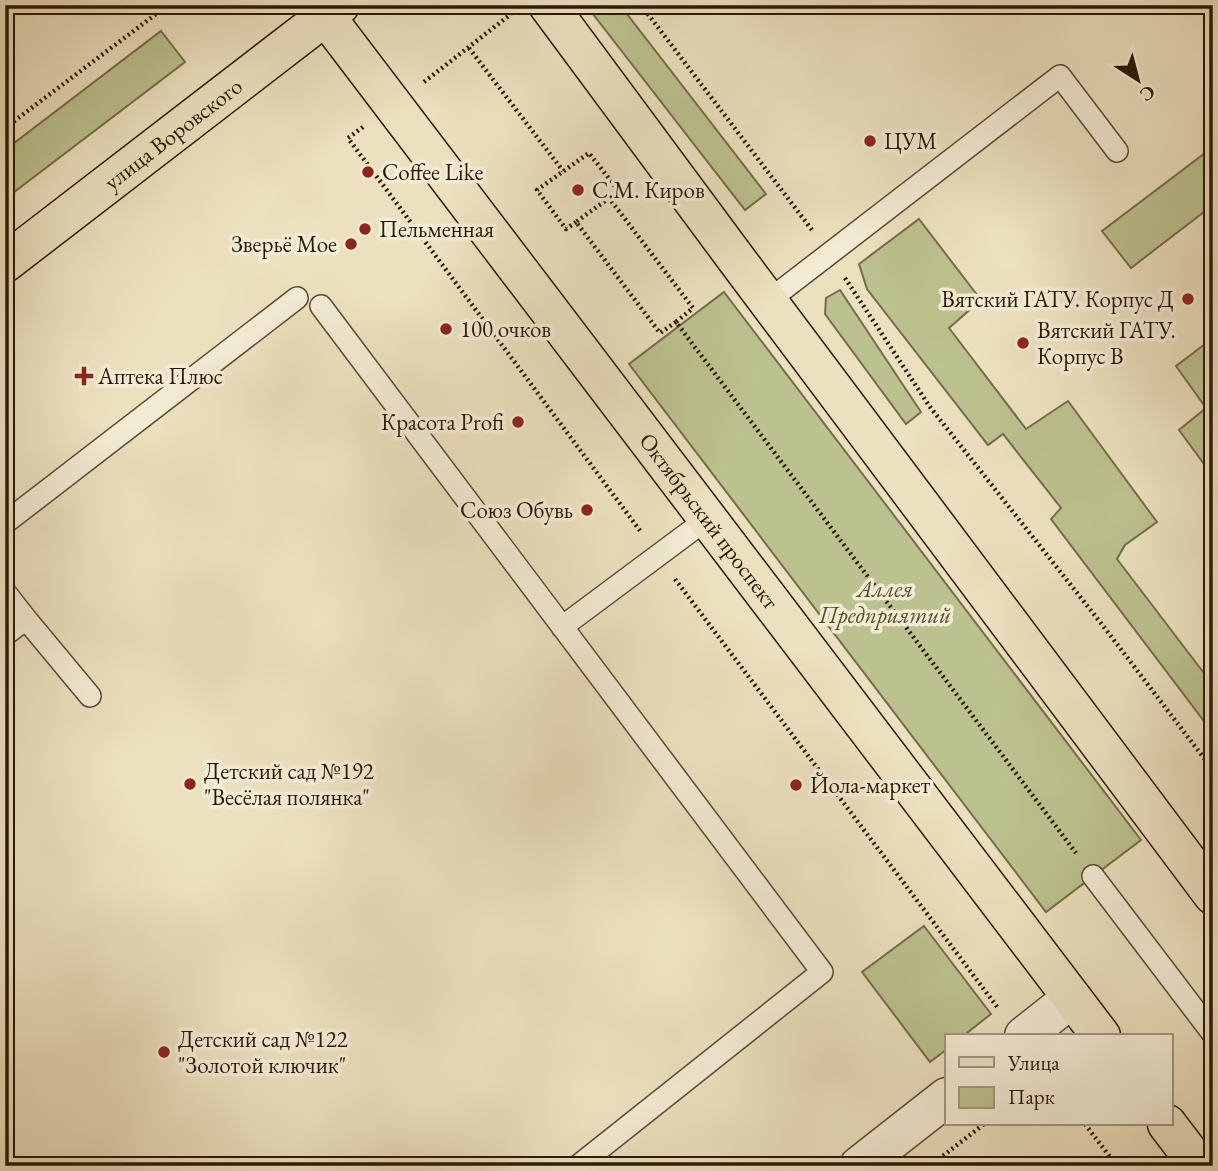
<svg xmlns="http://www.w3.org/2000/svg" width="1218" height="1171" viewBox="0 0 1218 1171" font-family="'EB Garamond',serif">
<rect width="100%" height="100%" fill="#ece1bf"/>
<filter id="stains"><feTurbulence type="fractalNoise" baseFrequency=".00286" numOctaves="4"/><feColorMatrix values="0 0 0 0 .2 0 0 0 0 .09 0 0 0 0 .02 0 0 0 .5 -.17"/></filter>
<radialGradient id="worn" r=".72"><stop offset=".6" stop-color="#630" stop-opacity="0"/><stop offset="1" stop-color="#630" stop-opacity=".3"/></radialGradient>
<!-- green -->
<path fill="#bcc28f" stroke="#746d4a" stroke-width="2" d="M586,5H620L766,194L745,210Z
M161,31L185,62L5,199V150Z
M1213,147V205L1131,268L1102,231Z
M919,219L981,300L949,328L1026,429L1068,401L1157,522L1125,545L1117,559L1213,685V733L1051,519L1061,508L1003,434L988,445L867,289L859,264Z
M840,290L921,412L906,424L825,314L826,298Z
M724,292L1141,840L1046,912L629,364Z
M1213,338V475H1212L1179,430L1206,408L1176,366Z
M924,926L991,1014L963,1036H947V1049L930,1062L862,972Z"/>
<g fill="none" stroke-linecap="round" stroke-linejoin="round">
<defs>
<path id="service" d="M768,301L1060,76L1117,151
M321,306L822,972L578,1166
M5,523L297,298
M5,592L26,619L5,635
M26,619L90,696
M562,627L707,519
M1093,876L1213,1034"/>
<path id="minor" d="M1024,1036L1072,998
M859,1166L947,1097"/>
<g id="primary">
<path id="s1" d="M317,5L1101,1036"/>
<path d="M548,5L737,260L1213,895"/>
<path id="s2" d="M5,263L340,5"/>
<path d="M1167,1124L1199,1166"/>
</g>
</defs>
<!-- service casing -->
<use href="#service" stroke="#5b4a33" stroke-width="24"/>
<!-- minor casing -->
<use href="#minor" stroke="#5b4a33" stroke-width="41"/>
<!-- primary casing -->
<use href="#primary" stroke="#2b1804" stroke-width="41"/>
<!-- path -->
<path stroke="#2b1804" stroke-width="4.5" stroke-dasharray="2 3.5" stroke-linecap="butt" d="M641,5L812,230
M469,48L563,171
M424,82L511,14
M363,127L348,138L641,532
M5,128L168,5
M576,222L566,229L537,190L589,153L618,190L609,198
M845,278L930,407L1104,627L1213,770
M676,322L660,333L576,222L609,198L693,308L676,322L1076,853
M675,579L998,1008
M1085,1124L1117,1166
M930,1166L984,1124"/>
<!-- service -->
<use href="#service" stroke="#f3ecd5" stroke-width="21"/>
<!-- minor -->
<use href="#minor" stroke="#f3ecd5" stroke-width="38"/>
<!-- primary -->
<use href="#primary" stroke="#ece1bf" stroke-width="38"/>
</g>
<!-- markers -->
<g fill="#8f2418" stroke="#f3ecd5" stroke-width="2.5">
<circle cx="870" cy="141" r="7"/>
<circle cx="368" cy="172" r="7"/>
<circle cx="578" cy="190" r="7"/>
<circle cx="365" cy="229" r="7"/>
<circle cx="351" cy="244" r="7"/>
<circle cx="1188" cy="299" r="7"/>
<circle cx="446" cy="329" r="7"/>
<circle cx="1023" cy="343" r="7"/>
<path d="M80.5 365.5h7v7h7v7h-7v7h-7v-7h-7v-7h7z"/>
<circle cx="518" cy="422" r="7"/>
<circle cx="587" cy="510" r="7"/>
<circle cx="190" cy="784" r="7"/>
<circle cx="796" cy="785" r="7"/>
<circle cx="164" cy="1052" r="7"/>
</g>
<g text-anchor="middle" stroke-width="7" stroke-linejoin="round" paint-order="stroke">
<!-- street labels -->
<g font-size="23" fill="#2b1804" stroke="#f3ecd5">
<text dy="8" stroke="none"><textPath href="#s2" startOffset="212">улица Воровского</textPath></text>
<text dy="8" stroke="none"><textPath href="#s1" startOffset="648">Октябрьский проспект</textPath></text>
</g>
<!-- poi labels -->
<g font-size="23" fill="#2b1804" stroke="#f3ecd5" text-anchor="start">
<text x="884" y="149">ЦУМ</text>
<text x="382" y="180">Coffee Like</text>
<text x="592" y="198">С.М. Киров</text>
<text x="379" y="237">Пельменная</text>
<text x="337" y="252" text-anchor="end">Зверьё Мое</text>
<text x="1174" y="307" text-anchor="end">Вятский ГАТУ. Корпус Д</text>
<text x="460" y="337">100 очков</text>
<text x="1037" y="338">Вятский ГАТУ.<tspan x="1037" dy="26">Корпус В</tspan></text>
<text x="98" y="384">Аптека Плюс</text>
<text x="504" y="430" text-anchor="end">Красота Profi</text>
<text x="573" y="518" text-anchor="end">Союз Обувь</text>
<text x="204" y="779">Детский сад №192<tspan x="204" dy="26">"Весёлая полянка"</tspan></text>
<text x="810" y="793">Йола-маркет</text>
<text x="178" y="1047">Детский сад №122<tspan x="178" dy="26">"Золотой ключик"</tspan></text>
</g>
<!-- park labels -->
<g font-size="23" font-style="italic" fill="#564b2e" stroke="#f3ecd5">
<text x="885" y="597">Аллея<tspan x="885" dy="26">Предприятий</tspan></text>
</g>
</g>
<!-- margin -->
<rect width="1218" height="1171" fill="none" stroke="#ece1bf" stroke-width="28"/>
<rect x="7" y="7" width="1204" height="1157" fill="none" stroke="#2b1804" stroke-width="3.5"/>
<rect x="14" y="14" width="1190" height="1143" fill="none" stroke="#2b1804" stroke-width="2"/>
<!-- legend -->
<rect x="945" y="1034" width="228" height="91" fill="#f3ecd5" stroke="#a39781" stroke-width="2"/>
<rect x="959" y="1057" width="35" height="10" fill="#ece1bf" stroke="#a39781" stroke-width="2"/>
<text x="1008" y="1070" font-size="21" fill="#2b1804">Улица</text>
<rect x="959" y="1087" width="35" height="21" fill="#bcc28f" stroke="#a39781" stroke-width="2"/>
<text x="1008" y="1104" font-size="21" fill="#2b1804">Парк</text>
<!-- north arrow -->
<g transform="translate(1138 80) rotate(144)" stroke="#f3ecd5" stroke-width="5" paint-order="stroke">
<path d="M0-5L12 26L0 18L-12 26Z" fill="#2b1804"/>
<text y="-10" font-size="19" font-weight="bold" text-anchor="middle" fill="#2b1804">С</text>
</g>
<rect width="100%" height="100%" filter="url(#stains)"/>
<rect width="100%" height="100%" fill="url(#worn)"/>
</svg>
